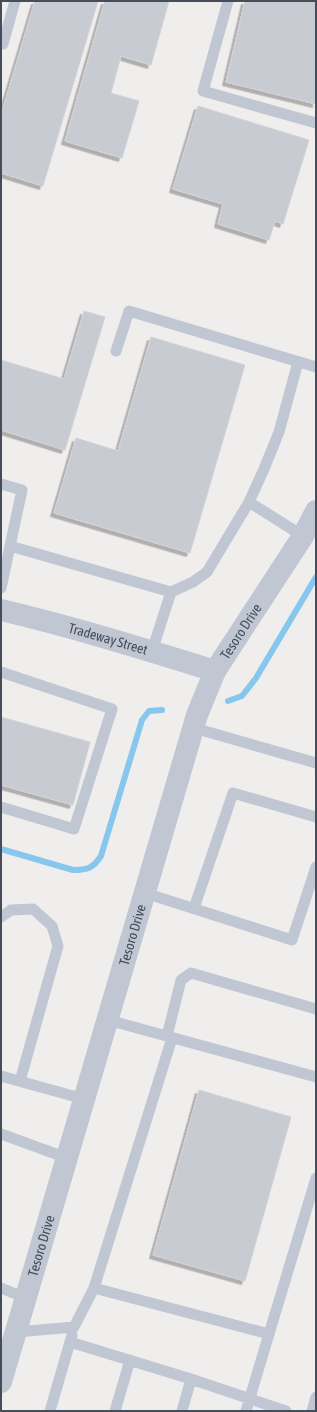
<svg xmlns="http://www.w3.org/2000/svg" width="317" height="1412" viewBox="0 0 317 1412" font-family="'Asap Condensed',sans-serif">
<defs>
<filter id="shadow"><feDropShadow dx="-3.5" dy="3.5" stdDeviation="0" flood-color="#0004"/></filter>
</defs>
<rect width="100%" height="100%" fill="#f0eeed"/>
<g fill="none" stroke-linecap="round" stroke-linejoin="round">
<!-- stream -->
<path stroke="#87c7ed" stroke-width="6" d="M228,701L242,696L256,678L316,577
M1,849L73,870C88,870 93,868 101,856L142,720L149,711L162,710"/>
</g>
<!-- building -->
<path fill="#c9cbd3" stroke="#d1d2d9" filter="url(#shadow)" d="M35,1H98L43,186L1,173V115Z
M105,1H169L151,65L121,56L111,93L139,101L122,158L65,141Z
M245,1H316V104L226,82Z
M198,106L309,140L283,224L275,221L269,240L218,224L223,204L173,189Z
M84,311L105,317L65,450L1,430V360L64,379Z
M151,337L245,365L190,553L54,513L76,438L118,451Z
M1,717L90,742L73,805L1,785Z
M199,1090L291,1117L245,1281L153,1255Z"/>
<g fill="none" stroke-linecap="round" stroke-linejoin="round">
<!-- service -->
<path stroke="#c0c7d3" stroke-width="11" d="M228,1L203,91L316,123
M3,44L15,1
M116,351L129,311L316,367
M1,484L22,490L1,588
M249,502L303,536
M10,546L171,592L152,651
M171,592L193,582L207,572L249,502L264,469L279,432L298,362
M1,672L112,709L74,829L1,807
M194,728L316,763
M145,893L292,940L316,867
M194,908L233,793L316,817
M1,917L11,910L33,909L52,926L58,946L20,1081
M108,1020L316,1077
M167,1036L181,980L191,973L316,1009
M1,1076L84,1099
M1,1134L67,1158
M1,1288L26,1298
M94,1288L269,1334L316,1178
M16,1332L74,1327L94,1288L172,1038
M70,1342L191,1379L182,1411
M191,1379L286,1411
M50,1411L72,1335
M115,1411L130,1360
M246,1411L269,1334
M312,1411L316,1397"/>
<!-- minor -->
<g stroke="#c0c7d3" stroke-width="22">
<path id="s1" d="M1,610C73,627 144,649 215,671"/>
<path id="s2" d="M1,1382L197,715L215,671L303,536L316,511"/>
</g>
</g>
<g text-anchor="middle" stroke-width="3.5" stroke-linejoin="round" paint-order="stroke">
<!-- street labels -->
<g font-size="14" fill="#454d5b" stroke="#fff">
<text dy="5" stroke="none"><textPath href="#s2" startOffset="790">Tesoro Drive</textPath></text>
<text dy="5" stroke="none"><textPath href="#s1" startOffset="111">Tradeway Street</textPath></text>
<text dy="5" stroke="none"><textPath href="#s2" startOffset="466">Tesoro Drive</textPath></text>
<text dy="5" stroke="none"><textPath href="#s2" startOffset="142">Tesoro Drive</textPath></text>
</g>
</g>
<!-- border -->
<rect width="317" height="1412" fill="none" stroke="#454d5b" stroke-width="4"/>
</svg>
